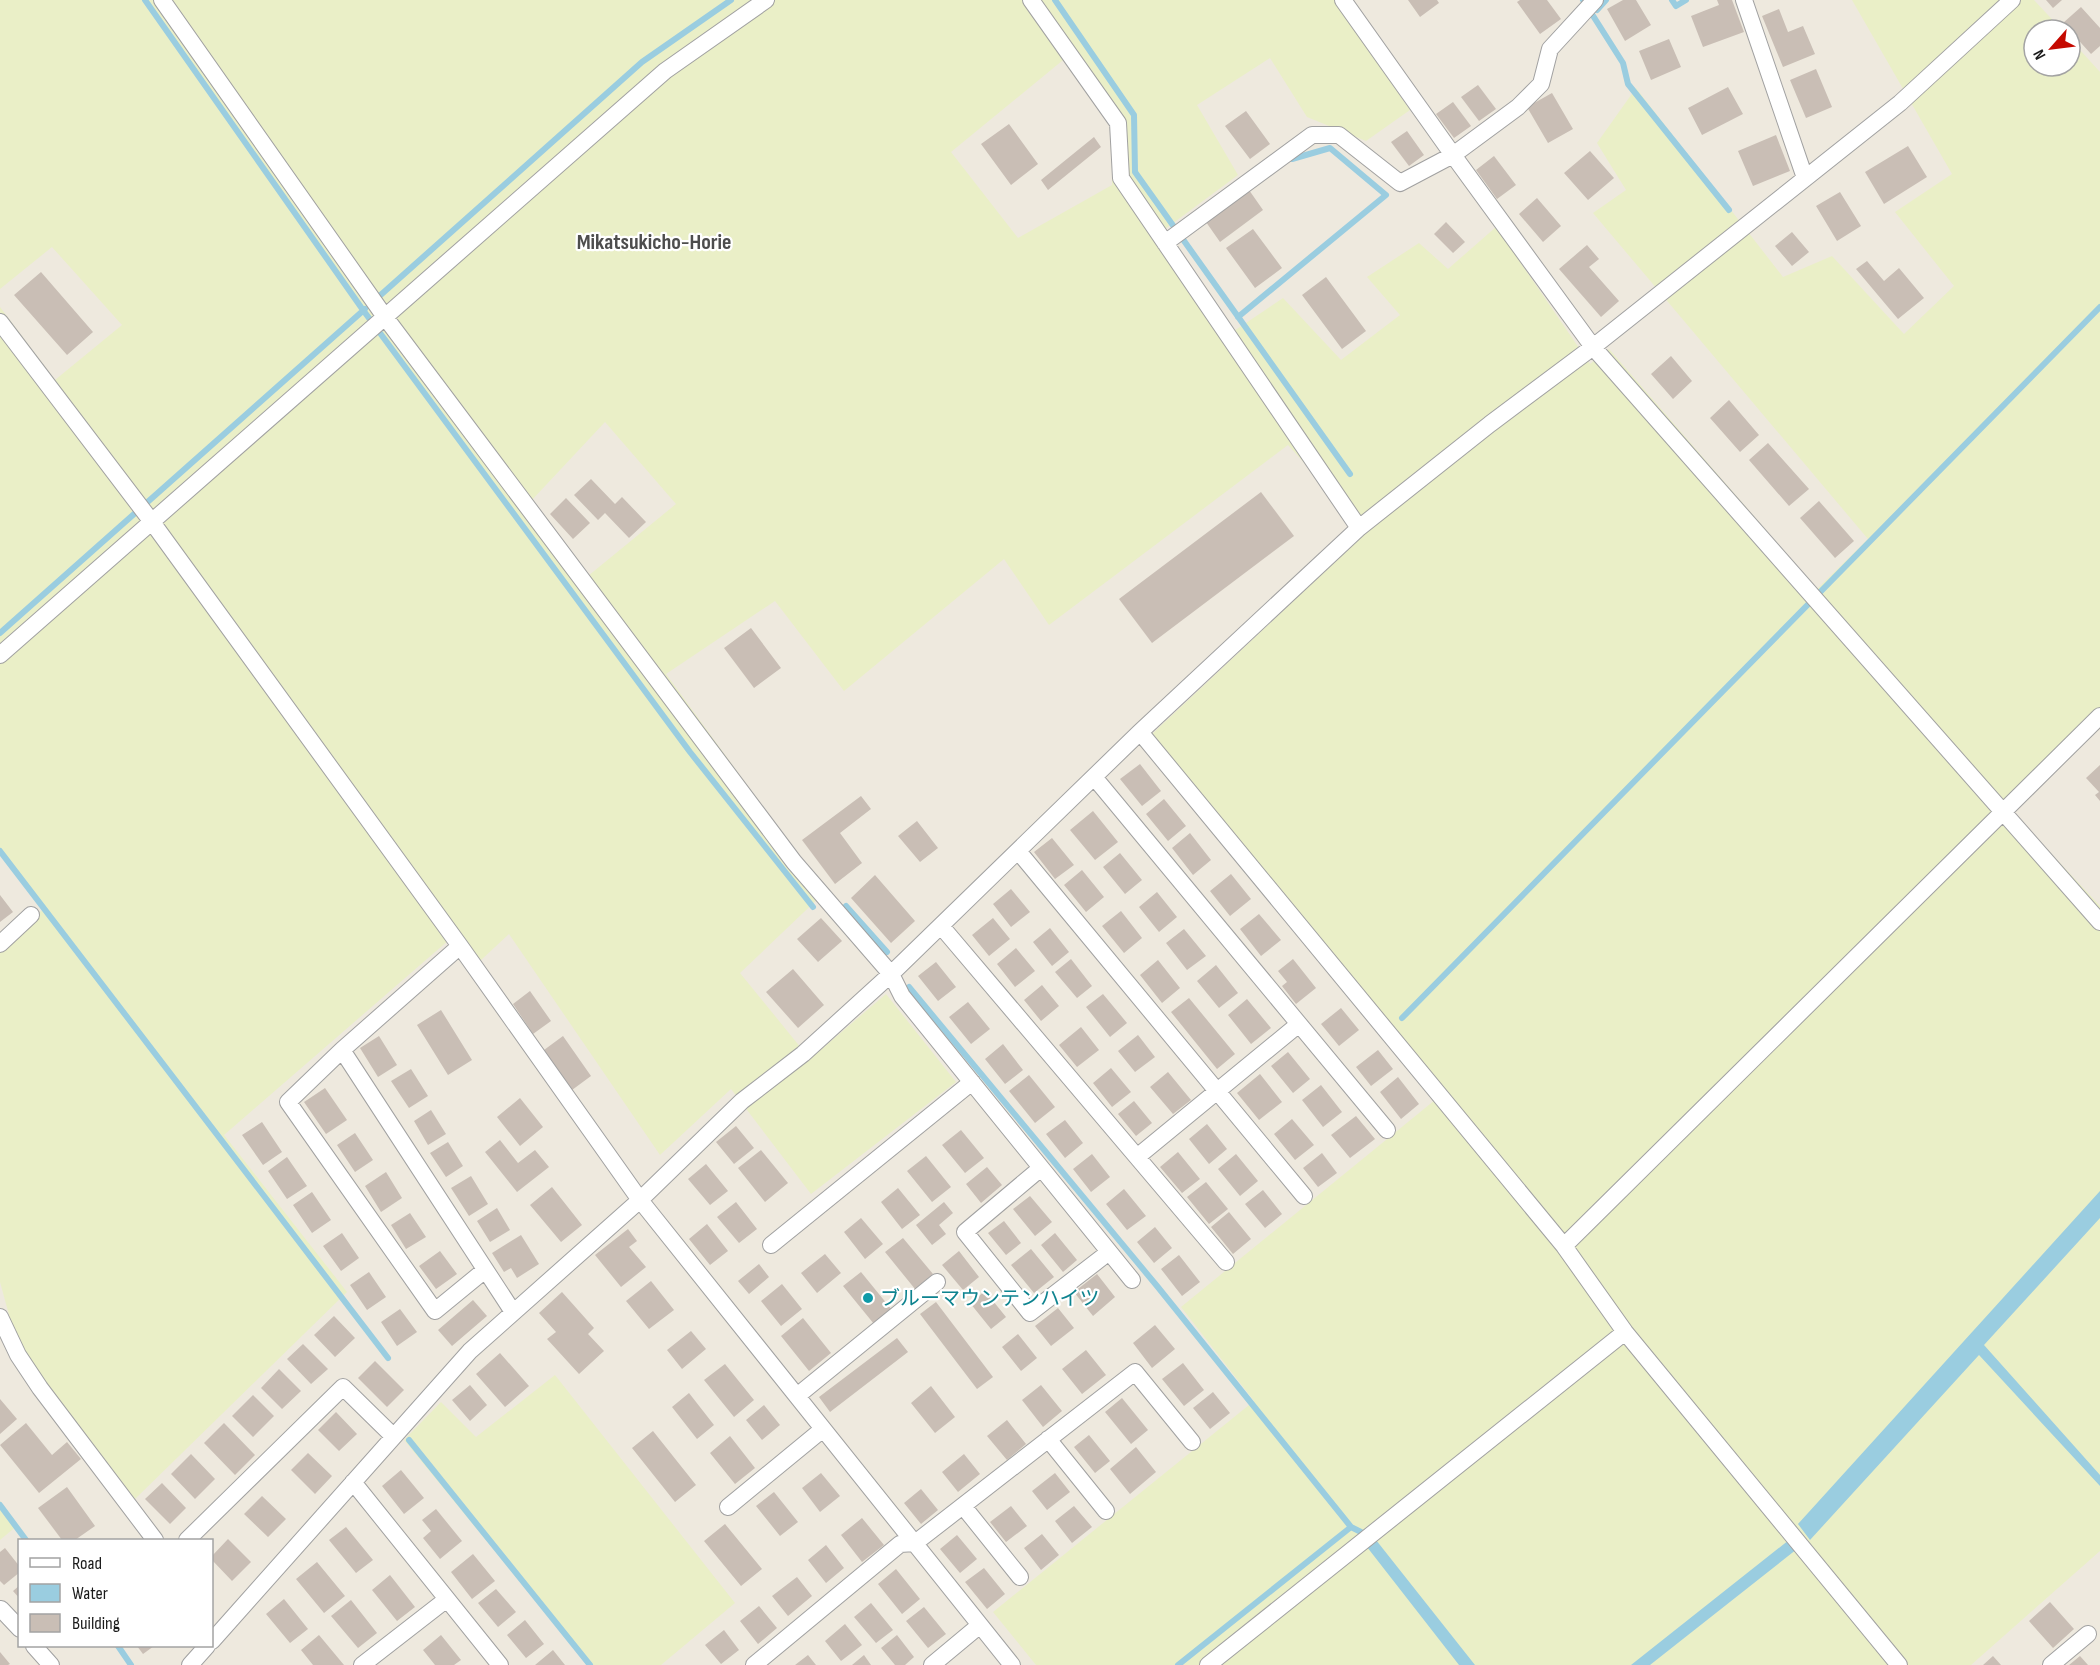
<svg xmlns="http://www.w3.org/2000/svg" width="2100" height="1665" viewBox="0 0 2100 1665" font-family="'Sofia Sans Condensed','Noto Sans JP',sans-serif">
<rect width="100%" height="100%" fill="#eee9de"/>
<!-- farmland -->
<path fill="#eaefc7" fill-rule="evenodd" d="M0,0H1340L1336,3L1410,110L1366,141L1307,117L1270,58L1197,105L1238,175L1153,238L1222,339L1283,298L1341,360L1400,315L1367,277L1419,243L1448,269L1496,227L1590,364L1609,349L1817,589L1868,539L1593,213L1626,190L1597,143L1636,88L1783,277L1832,256L1904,334L1954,286L1895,212L1952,174L1852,0H2034L2062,30H2034V66H2070V39L2100,72V709L2003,802L2100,906V1551L1971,1665H1036L993,1612L1254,1401L1181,1307L1446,1091L1151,735L1367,532L1288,445L1049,625L1004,559L844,691L775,601L666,674L825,892L740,973L810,1059L886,994L956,1082L811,1194L731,1089L660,1155L509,934L480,961L457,933L224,1135L347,1292L135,1499L17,1344L0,1282V952L44,908L0,853V307L55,380L122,325L52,247L0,289ZM1068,56L1113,124L1112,185L1018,238L951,152ZM605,422L676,504L588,576L531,501Z
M555,1375L735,1603L661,1665H588L404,1440L441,1402L476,1437Z
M0,1501L18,1525L0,1540Z"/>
<!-- water -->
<path fill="#9acde0" d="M2100,1191V1218L1984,1345L2100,1475V1486L1979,1355L1810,1540L1798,1524Z
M1376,1540L1475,1665H1459L1367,1547Z
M1789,1540L1797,1549L1650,1665H1631Z"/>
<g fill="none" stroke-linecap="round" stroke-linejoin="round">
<!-- stream -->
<path stroke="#9acde0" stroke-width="6" d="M145,0L363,310L690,752L813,907
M1055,0L1134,115L1135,172L1350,474
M1583,0L1623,63L1628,84L1729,210
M1672,0L1676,6L1686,0
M1597,10L1606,0
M375,300L642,62L731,0
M1238,317L1386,195L1330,148L1292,159
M0,633L365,309
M0,851L388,1358
M846,906L887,952
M909,987L1157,1286L1351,1527
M1402,1018L2100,307
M409,1440L590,1665
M0,1505L26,1540
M118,1646L131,1665
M1178,1665L1351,1527L1361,1532L1366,1537"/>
</g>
<!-- building -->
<path fill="#c9beb5" d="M1408,0H1437L1439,3L1420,17Z
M1520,0H1547L1561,19L1540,34L1517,2Z
M1623,0H1636L1651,25L1625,41L1607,9Z
M1717,0H1732L1744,32L1703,47L1691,16L1719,5Z
M2046,0H2062L2053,8Z
M2081,7L2100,28V46L2091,54L2063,23Z
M1779,9L1788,32L1803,26L1815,54L1783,67L1762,16Z
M1669,39L1681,67L1651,80L1639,51Z
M1816,69L1832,107L1806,118L1790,80Z
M1478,85L1496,109L1479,121L1461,97Z
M1728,87L1743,114L1702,135L1688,108Z
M1552,93L1573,129L1548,143L1527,107Z
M1453,102L1471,126L1454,138L1436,114Z
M1246,111L1270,144L1250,159L1225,126Z
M1009,124L1038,164L1011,185L981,144Z
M1407,131L1424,155L1409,166L1391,142Z
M1776,135L1790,171L1753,186L1738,151Z
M1094,137L1101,147L1048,190L1041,180Z
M1908,146L1927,177L1884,204L1865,172Z
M1590,151L1614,178L1588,200L1564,173Z
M1494,156L1516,185L1497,199L1476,170Z
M1249,190L1263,210L1220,242L1206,222Z
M1840,192L1861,226L1837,241L1816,206Z
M1537,198L1561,226L1543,242L1519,214Z
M1446,222L1465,242L1453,253L1434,234Z
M1253,229L1282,268L1255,288L1226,248Z
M1792,232L1809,252L1792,266L1775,246Z
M1587,245L1599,259L1589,267L1619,301L1601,317L1559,269Z
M1867,261L1884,281L1899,268L1924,298L1898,319L1856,269Z
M41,272L93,332L67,355L14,295Z
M1326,277L1366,331L1342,349L1302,295Z
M1671,356L1692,381L1673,399L1651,374Z
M1729,400L1759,435L1740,452L1710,418Z
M1768,443L1809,489L1789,506L1749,460Z
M591,479L615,504L622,497L646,522L629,538L605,513L598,520L574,495Z
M1261,492L1294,536L1152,643L1119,599Z
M566,498L590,523L573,539L550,514Z
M1819,501L1854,541L1835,558L1800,518Z
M751,628L781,668L754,688L724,648Z
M1140,764L1161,791L1142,806L1120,779Z
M2100,765V801L2095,795L2099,792L2086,778Z
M861,796L871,809L840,833L862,863L835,884L802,840Z
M1164,799L1186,826L1168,841L1146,814Z
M1093,811L1118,842L1095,860L1070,830Z
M917,821L938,848L920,862L898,836Z
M1190,833L1211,860L1193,875L1172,848Z
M1052,838L1074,865L1055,879L1034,852Z
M1120,853L1142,880L1125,894L1103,867Z
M1082,870L1104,897L1086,912L1064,885Z
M1231,874L1251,899L1230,916L1210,891Z
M875,875L915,921L891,943L851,898Z
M1011,889L1030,912L1011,927L993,904Z
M1157,892L1177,917L1159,932L1139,907Z
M0,895L13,912L0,922Z
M1121,911L1142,938L1124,953L1102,926Z
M1259,914L1281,940L1261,956L1240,929Z
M821,918L842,941L818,962L797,939Z
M993,918L1010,939L989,956L972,935Z
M1050,928L1069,952L1052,966L1033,942Z
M1184,929L1206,956L1187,970L1166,943Z
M1016,948L1035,971L1015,987L997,964Z
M1071,959L1092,986L1077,998L1055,972Z
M1293,959L1316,988L1296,1004L1282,986L1287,982L1278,971Z
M1158,960L1180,988L1162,1003L1140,975Z
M936,962L956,987L938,1001L918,976Z
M1216,965L1238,993L1219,1008L1197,981Z
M793,969L824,1005L798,1028L766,992Z
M1042,985L1059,1006L1041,1021L1024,1000Z
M530,991L551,1021L533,1034L513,1004Z
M1103,994L1127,1023L1110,1037L1086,1007Z
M1189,998L1235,1054L1217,1069L1171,1012Z
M1247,999L1271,1028L1251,1044L1228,1015Z
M968,1002L990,1029L971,1044L949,1017Z
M1341,1008L1359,1030L1339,1046L1321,1024Z
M441,1010L472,1060L448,1075L417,1025Z
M1081,1027L1099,1050L1077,1067L1059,1045Z
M1138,1035L1155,1057L1135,1072L1118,1051Z
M379,1036L397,1065L378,1077L360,1048Z
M563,1036L591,1076L572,1090L544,1050Z
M1003,1044L1023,1070L1005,1084L985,1059Z
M1378,1050L1393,1069L1371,1086L1356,1067Z
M1288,1052L1310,1079L1293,1093L1271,1066Z
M1111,1068L1131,1092L1112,1107L1093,1083Z
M411,1069L428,1096L409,1108L391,1081Z
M1168,1072L1191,1100L1173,1114L1150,1087Z
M1260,1074L1282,1102L1259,1120L1237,1093Z
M1029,1075L1055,1107L1035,1123L1009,1091Z
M1398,1077L1419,1104L1401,1119L1380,1092Z
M1321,1085L1342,1112L1323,1127L1302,1100Z
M325,1088L347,1120L326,1134L304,1102Z
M520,1098L543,1127L520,1146L497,1117Z
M1134,1101L1152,1123L1136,1136L1118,1114Z
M431,1110L446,1134L428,1145L414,1121Z
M1356,1116L1375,1139L1350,1158L1331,1135Z
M1292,1119L1314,1145L1295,1160L1274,1134Z
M1065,1120L1083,1143L1065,1158L1046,1134Z
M262,1122L282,1152L263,1165L242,1135Z
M1207,1124L1227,1149L1209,1164L1189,1139Z
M736,1126L754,1148L734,1164L716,1142Z
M961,1130L984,1158L965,1173L942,1145Z
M355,1133L373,1160L355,1172L337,1145Z
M500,1140L518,1163L535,1150L549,1167L517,1192L485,1152Z
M448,1142L463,1166L446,1177L430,1153Z
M761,1150L788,1183L765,1202L738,1168Z
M1178,1152L1200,1179L1182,1193L1160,1167Z
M1322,1153L1337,1173L1318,1187L1303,1168Z
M1092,1154L1110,1177L1091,1192L1073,1169Z
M1236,1154L1258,1181L1240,1196L1218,1169Z
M926,1156L951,1187L932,1202L907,1171Z
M287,1157L307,1186L287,1199L268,1171Z
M706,1164L728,1191L710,1205L688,1179Z
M987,1167L1002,1185L981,1203L966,1184Z
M386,1172L402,1198L381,1212L365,1186Z
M471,1176L488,1204L469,1216L451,1188Z
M1206,1182L1228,1209L1209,1224L1187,1197Z
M552,1187L582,1225L561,1242L530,1205Z
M898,1188L920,1215L902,1229L881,1202Z
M1124,1189L1146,1216L1127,1230L1106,1204Z
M1263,1190L1282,1214L1265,1228L1245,1204Z
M312,1192L331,1220L312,1233L293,1205Z
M1030,1196L1052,1222L1035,1236L1013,1209Z
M736,1202L757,1229L739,1243L717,1217Z
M944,1202L953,1213L939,1225L946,1234L932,1245L916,1225Z
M497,1208L510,1230L490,1242L477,1221Z
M1229,1212L1251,1239L1233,1254L1211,1227Z
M410,1213L426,1237L406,1249L391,1225Z
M861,1218L883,1244L865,1259L844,1232Z
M1004,1221L1021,1243L1006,1255L988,1233Z
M707,1224L728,1251L710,1265L689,1239Z
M1155,1227L1172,1248L1154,1263L1137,1242Z
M628,1229L637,1241L629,1247L646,1267L621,1287L595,1255Z
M342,1233L359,1258L341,1271L323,1246Z
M1055,1233L1077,1260L1063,1272L1041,1245Z
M521,1235L539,1264L517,1278L511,1268L504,1272L492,1253Z
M903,1238L933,1274L915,1289L885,1252Z
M1031,1249L1054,1277L1034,1293L1011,1265Z
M440,1251L457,1274L436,1289L419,1266Z
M959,1251L979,1277L963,1290L942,1265Z
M825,1254L841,1273L817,1293L801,1273Z
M1179,1255L1200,1282L1182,1296L1161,1269Z
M759,1264L769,1277L749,1294L738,1281Z
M369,1272L386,1297L367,1310L350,1285Z
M861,1272L892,1310L874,1324L843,1286Z
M1097,1274L1115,1297L1093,1316L1074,1292Z
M651,1281L674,1310L649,1329L626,1301Z
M782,1284L802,1309L781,1326L761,1301Z
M985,1291L1006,1317L991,1329L970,1303Z
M562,1292L594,1328L588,1334L604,1351L579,1374L547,1339L556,1332L539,1313Z
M473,1300L487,1316L452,1346L438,1330Z
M936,1302L993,1377L977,1389L920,1314Z
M1058,1308L1074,1328L1051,1346L1035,1326Z
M400,1309L417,1332L397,1346L381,1322Z
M334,1316L355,1338L335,1357L314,1335Z
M803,1318L831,1353L809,1371L781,1336Z
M1155,1325L1175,1349L1152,1368L1133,1343Z
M691,1331L706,1349L682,1369L667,1350Z
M1018,1334L1037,1358L1021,1371L1002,1347Z
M897,1338L908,1352L830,1412L819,1397Z
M303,1344L328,1369L311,1384L287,1359Z
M1086,1350L1106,1375L1082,1394L1062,1369Z
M500,1353L529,1386L505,1407L476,1374Z
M375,1361L404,1390L387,1407L358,1378Z
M1183,1363L1204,1390L1184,1406L1162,1379Z
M725,1364L754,1400L734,1417L704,1380Z
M279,1369L301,1391L282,1409L261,1388Z
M470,1385L487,1405L470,1421L452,1400Z
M1041,1385L1062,1411L1043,1427L1022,1400Z
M931,1386L955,1417L935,1433L911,1403Z
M1213,1392L1230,1413L1210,1429L1193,1408Z
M689,1393L714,1425L697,1439L672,1407Z
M253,1395L274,1416L253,1437L232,1416Z
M1122,1398L1148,1430L1131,1444L1105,1412Z
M0,1399L17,1419L0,1434Z
M764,1405L780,1425L762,1440L746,1420Z
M336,1412L357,1434L339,1451L318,1430Z
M1007,1420L1026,1444L1007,1460L987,1436Z
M26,1423L52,1455L67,1442L81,1459L39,1493L0,1445Z
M224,1423L255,1455L235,1475L204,1443Z
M653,1431L696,1485L675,1502L632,1448Z
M1089,1435L1110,1461L1095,1473L1074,1447Z
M730,1436L755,1468L735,1484L710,1453Z
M1136,1447L1156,1472L1130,1494L1110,1469Z
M308,1453L332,1476L315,1494L291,1470Z
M191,1454L215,1479L195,1499L171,1474Z
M964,1454L980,1474L958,1492L942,1472Z
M401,1470L424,1498L404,1514L382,1486Z
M821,1473L840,1496L820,1512L802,1488Z
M1055,1473L1070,1492L1047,1510L1032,1491Z
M162,1483L186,1508L170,1524L145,1499Z
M67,1487L95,1526L75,1540H62L38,1508Z
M921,1489L938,1510L921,1524L904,1503Z
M774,1492L798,1522L780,1536L756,1506Z
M262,1496L286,1519L268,1537L244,1514Z
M1011,1506L1027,1526L1006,1542L990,1522Z
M1074,1506L1092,1527L1072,1543L1055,1521Z
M436,1509L462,1541L440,1559L423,1538L431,1531L422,1520Z
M862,1518L884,1545L862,1562L841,1535Z
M725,1524L762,1569L741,1586L704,1541Z
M346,1527L373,1560L356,1573L329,1540Z
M1042,1534L1059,1555L1041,1570L1024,1548Z
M957,1535L977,1559L960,1573L940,1549Z
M228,1539L251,1562L232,1581L212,1560V1556Z
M826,1545L844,1568L826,1583L808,1560Z
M5,1548L20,1567V1572L4,1585L0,1581V1552Z
M473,1554L495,1581L472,1599L451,1572Z
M317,1562L345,1596L324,1613L296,1579Z
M984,1568L1005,1594L987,1609L965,1582Z
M896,1569L920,1599L902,1614L878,1584Z
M390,1575L415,1607L397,1621L372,1590Z
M797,1577L812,1596L788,1616L772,1596Z
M20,1585V1599L13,1591Z
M496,1589L516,1612L498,1627L478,1603Z
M284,1599L308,1629L290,1643L266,1614Z
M351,1600L377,1633L358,1648L331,1616Z
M2050,1602L2074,1629L2053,1648L2029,1621Z
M871,1603L893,1630L876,1643L854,1617Z
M759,1606L777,1628L758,1644L740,1621Z
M924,1607L946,1634L928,1648L906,1621Z
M525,1620L544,1644L526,1658L507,1635Z
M845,1624L862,1645L841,1661L825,1641Z
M724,1630L739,1650L721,1664L705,1645Z
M319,1635L344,1665H313L301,1650Z
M441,1635L461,1660L454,1665H435L423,1650Z
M897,1635L914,1657L905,1665H895L881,1648Z
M137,1646H154L143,1654Z
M553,1650L565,1665H535Z
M0,1652L10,1664L8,1665H0Z
M808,1655L816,1665H795Z
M864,1655L871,1665H852Z
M1993,1656L2001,1665H1983Z
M2080,1656L2088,1665H2069Z"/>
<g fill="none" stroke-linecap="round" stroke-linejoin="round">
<defs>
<path id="minor" d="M162,0L385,317L794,862L891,974L902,996L1132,1280
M1031,0L1118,123L1121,178L1359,528
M1343,0L1453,155L1593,347L2100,922
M1744,0L1805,178
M1165,243L1312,135H1339L1400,183L1453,155L1518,107L1541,84L1550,49L1595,0
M0,322L152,522L460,946L640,1200L1012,1665
M0,655L665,71L766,0
M1140,732L1564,1246L1625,1332L1899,1665
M1094,777L1387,1130
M1018,851L1304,1196
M941,926L1226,1262
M0,944L31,915
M342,1050L460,946
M1137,1157L1299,1024
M1041,1168L965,1232L1030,1313L1109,1252
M771,1245L972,1082
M1564,1246L2100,716
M485,1270L435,1311L288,1102L342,1050L513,1312
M0,1317L18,1355L40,1388L155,1540
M797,1396L937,1282
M1048,1439L1106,1511
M353,1482L500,1665
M963,1506L1020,1577
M728,1507L823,1429
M187,1540L343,1387L393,1436
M1,1609L20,1629
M212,1641L470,1351L640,1200L742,1101L803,1054L891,974L1140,732L1359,528L1490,424L1593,347L1900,103L2012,0
M34,1646L51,1665
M190,1665L207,1646
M362,1665L447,1599
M754,1665L900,1544L915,1543L1135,1372L1192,1442
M932,1665L980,1625
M1208,1665L1625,1332
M2051,1665L2088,1634"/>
</defs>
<!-- minor casing -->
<use href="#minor" stroke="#a1a1a1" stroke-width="18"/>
<!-- minor -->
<use href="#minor" stroke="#fff" stroke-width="16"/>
</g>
<!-- markers -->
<circle fill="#0f9aa8" stroke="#fff" stroke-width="2" cx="868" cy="1298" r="6"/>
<g text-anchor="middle" stroke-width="4.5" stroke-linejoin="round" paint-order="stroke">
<!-- culture labels -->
<g font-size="20" fill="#0d838f" stroke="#fff" text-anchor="start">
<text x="880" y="1305">ブルーマウンテンハイツ</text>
</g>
<!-- quarter labels -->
<g font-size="22" font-weight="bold" fill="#4d4d4d" stroke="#fff">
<text x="654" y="249">Mikatsukicho-Horie</text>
</g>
</g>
<!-- legend -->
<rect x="18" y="1539" width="195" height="108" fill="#ffffff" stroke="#a3a3a3" stroke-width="1.5"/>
<rect x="30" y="1558" width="30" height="9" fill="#ffffff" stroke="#a3a3a3" stroke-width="1.5"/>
<text x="72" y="1569" font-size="18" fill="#1a1a1a">Road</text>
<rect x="30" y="1584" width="30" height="18" fill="#9acde0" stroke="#a3a3a3" stroke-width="1.5"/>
<text x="72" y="1599" font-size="18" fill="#1a1a1a">Water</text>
<rect x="30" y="1614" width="30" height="18" fill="#c9beb5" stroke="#a3a3a3" stroke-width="1.5"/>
<text x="72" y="1629" font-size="18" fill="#1a1a1a">Building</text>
<!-- north arrow -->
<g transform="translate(2052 48) rotate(242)"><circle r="28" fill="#ffffff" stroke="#a3a3a3" stroke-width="1.5"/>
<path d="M0-4.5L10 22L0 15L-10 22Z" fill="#c50900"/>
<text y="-9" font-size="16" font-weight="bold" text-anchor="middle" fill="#1a1a1a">N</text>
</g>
</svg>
